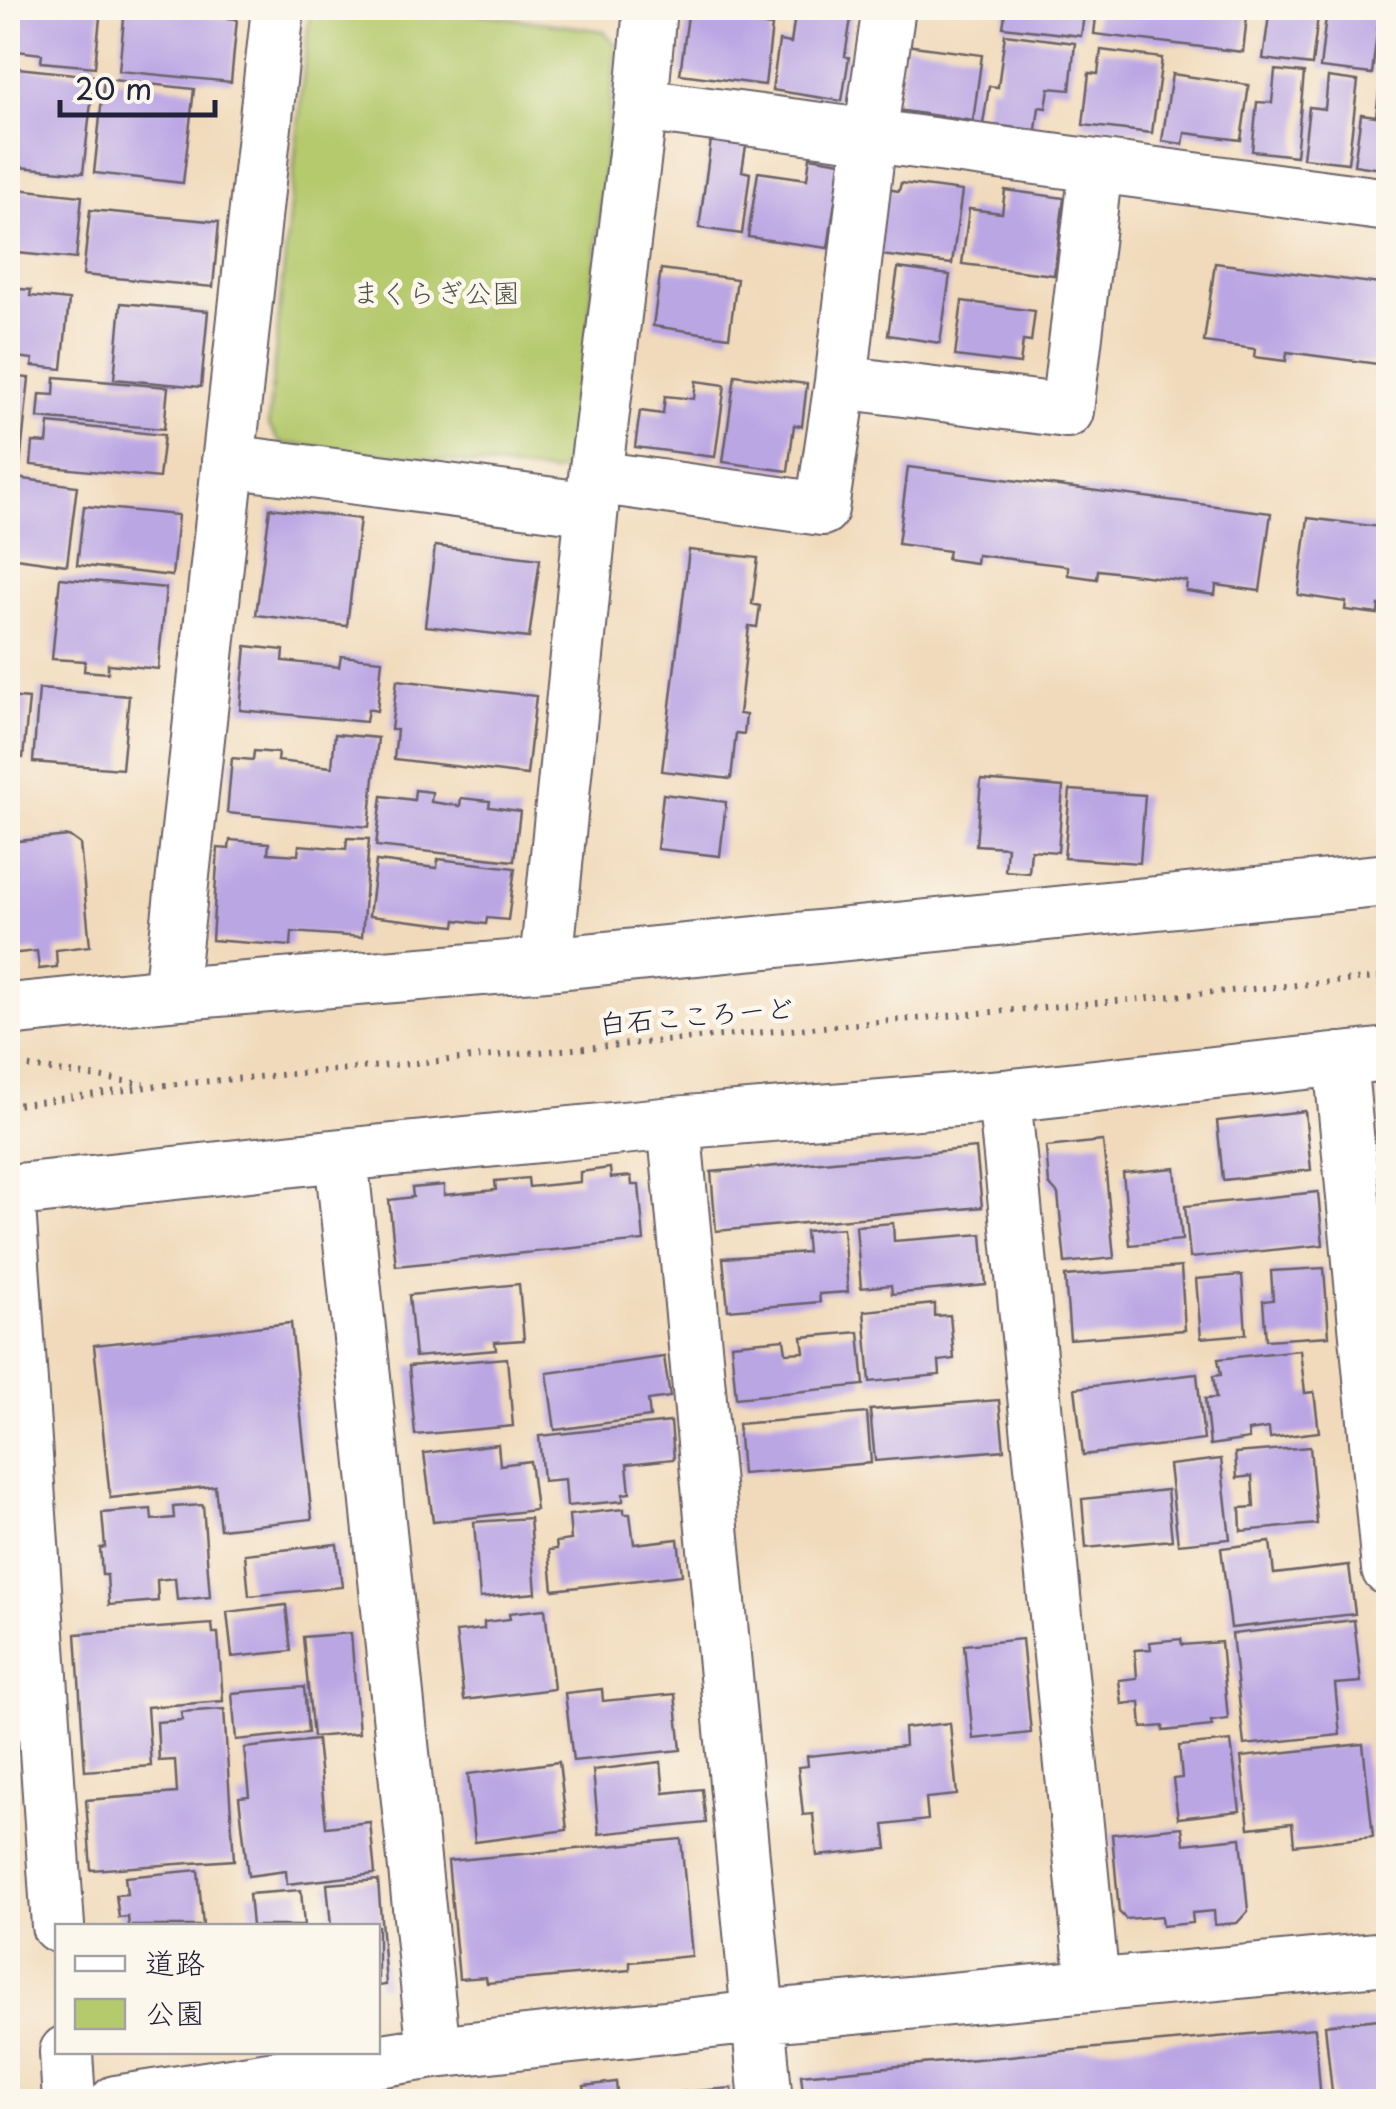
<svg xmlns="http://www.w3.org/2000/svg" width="1396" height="2109" viewBox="0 0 1396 2109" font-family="'Playpen Sans','Klee One',sans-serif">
<rect width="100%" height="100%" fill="#fbf7ec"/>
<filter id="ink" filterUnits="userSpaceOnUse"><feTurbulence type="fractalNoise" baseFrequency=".01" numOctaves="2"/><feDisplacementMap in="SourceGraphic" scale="20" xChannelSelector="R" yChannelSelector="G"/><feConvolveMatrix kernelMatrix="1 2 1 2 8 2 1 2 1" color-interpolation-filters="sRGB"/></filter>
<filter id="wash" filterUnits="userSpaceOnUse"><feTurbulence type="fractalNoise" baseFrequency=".0048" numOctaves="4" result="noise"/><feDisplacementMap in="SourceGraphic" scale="40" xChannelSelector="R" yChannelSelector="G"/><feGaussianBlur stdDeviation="2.25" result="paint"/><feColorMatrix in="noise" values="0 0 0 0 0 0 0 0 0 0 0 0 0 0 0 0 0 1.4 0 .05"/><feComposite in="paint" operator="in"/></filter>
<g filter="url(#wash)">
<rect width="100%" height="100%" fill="#f1dabb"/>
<!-- green -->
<path fill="#b5c96d" stroke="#6c7654" stroke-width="2.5" d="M310,8H437L604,31L616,45L576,458L555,473L280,443L268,425Z"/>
<g id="blocks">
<!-- building -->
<path fill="#bba6e4" d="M8,8H101L95,67L41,62L42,54L8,50Z
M125,8L237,19L231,82L119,71Z
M796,8H820L852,12L845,56L849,57L842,101L772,90L779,41L791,43Z
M1006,8H1085L1081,36L1003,27Z
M1097,8H1248L1243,52L1094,34Z
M1270,8H1319L1312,65L1263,59Z
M1327,8H1380L1372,74L1320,68Z
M688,15L772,26L765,85L680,74Z
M1005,34L1075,43L1070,90L1049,88L1046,108L1039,107L1036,130L983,124L989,86L998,87Z
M906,45L982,55L973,121L897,110Z
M1101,50L1162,58L1152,133L1083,125L1089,73L1098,74Z
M8,67L94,76L83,173L8,166Z
M1275,70L1304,73L1296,156L1252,151L1257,102L1272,103Z
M1172,74L1249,85L1241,140L1185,133L1183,144L1162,141Z
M1328,77L1358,81L1348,163L1303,158L1309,107L1325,109Z
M104,79L194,89L183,183L94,173Z
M1380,84L1388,85V170L1354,165L1361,114L1376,116Z
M711,140L746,146L742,171L750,173L742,234L699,228Z
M810,157L841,162L828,248L748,237L758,172L807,179Z
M901,183L962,191L952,264L873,254L881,188L899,191Z
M8,188L82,196L76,259L8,252Z
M1005,190L1064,198L1054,275L962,264L969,209L1002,213Z
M90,210L219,222L213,287L83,275Z
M1215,263L1388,285V374L1377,372L1378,364L1287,352L1286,361L1254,357L1255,349L1204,342Z
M898,268L950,275L940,343L888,335Z
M661,269L737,279L729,337L653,326Z
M8,288L31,290L30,296L69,300L62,369L32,366L33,359L8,356Z
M962,301L1035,311L1031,342L1023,341L1020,364L955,356Z
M121,303L208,311L201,387L114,379Z
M735,375L807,384L802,426L794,425L788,471L723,462Z
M8,376L29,378L20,465L8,464Z
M55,377L168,387L164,429L38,418L40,394L54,395Z
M696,381L725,385L715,457L635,447L640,411L663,414L665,396L694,399Z
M49,423L164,435L159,478L31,465L33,442L47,443Z
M908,467L1271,513L1260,591L1216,585L1215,595L1186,591L1187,581L1098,570L1097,579L1068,575V566L977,555L976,563L947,559L949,551L898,544Z
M8,477L77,486L67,565L8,557Z
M84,506L178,515L172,576L77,565Z
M270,508L360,519L347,626L256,615Z
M1308,518L1388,528V606L1379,605L1378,614L1345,610L1346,602L1298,595Z
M435,546L540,559L529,638L425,626Z
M689,550L758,558L752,604L760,606L757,627L749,626L739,714L746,715L744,734L736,733L731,779L662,771Z
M60,578L166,588L158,669L108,664V673L84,671L85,661L52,659Z
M246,646L284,650L283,661L339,667L341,656L382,660L377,711L368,709L366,722L240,710Z
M397,680L536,696L527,775L394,759L397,730H391Z
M39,689L129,696L122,769L33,762Z
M8,697L29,699L23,758L8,757Z
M335,734L378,738L369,827L227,813L232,758L253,760L254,751L278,753L277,761L332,767Z
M981,780L1063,787L1058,852L1031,850L1029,873L1005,871L1007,847L976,845Z
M415,790L432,792L431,802L460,806L461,798L490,801L489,807L520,811L514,861L376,846L382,796L414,800Z
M1070,790L1145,795L1140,863L1064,858Z
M663,794L726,802L720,856L657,849Z
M69,836L80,844L90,946L56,950L57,967L39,969L37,951L8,954V842Z
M347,838L369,839L362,937L292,932L291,946L212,940L218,848L229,849L230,840L269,843L268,853L298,855L299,845L346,849Z
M438,859L515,868L508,920L487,918L486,924L456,920L455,926L369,916L376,861L437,868Z
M1380,1106H1388V1178H1386Z
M1305,1111L1311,1170L1223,1180L1217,1121Z
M1103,1141L1114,1258L1065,1263L1058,1194L1049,1184L1046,1147Z
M976,1148L982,1207L716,1231L711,1172Z
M610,1168L611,1178L631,1176L632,1185H639L644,1241L396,1266L389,1200L413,1197L412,1188L444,1185V1195L496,1190L495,1181L528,1178L529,1187L580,1182V1172Z
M1175,1168L1182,1240L1130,1245L1123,1173Z
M1318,1192L1323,1245L1190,1258L1185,1206Z
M893,1223L894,1241L982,1234L986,1285L892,1294L891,1285L861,1288L856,1226Z
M843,1228L848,1292L819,1294L820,1302L728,1310L723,1258L807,1252L805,1231Z
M1181,1267L1185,1330L1070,1339L1065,1276Z
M1324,1268L1329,1336L1266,1340L1263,1301L1273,1300L1271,1271Z
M1242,1275L1246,1334L1201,1338L1196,1279Z
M519,1284L524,1340L495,1342L496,1350L415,1357L409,1295Z
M935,1304V1316L950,1315L954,1359L939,1361L940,1375L870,1382L864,1311Z
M291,1323L312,1519L220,1529L215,1486L110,1498L94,1345Z
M859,1332L864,1385L736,1398L731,1344L784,1339L786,1353L804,1352L802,1337Z
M1300,1350L1305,1393L1314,1392L1319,1432L1270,1438L1269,1428L1248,1431L1249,1439L1210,1445L1205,1399L1216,1398L1213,1376L1221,1375L1218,1359Z
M664,1357L670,1397L648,1400L650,1417L555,1430L547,1373Z
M507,1358L513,1426L415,1435L409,1366Z
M1197,1374L1204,1440L1083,1455L1075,1388Z
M999,1400L1004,1450L875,1461L870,1410Z
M867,1413L871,1463L742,1474L738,1424Z
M671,1422L674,1459L627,1464L630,1493L623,1494V1501L567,1506L565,1479L543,1481L539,1436Z
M498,1444L500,1465L530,1461L536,1510L433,1522L424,1453Z
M1310,1447L1317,1524L1241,1531L1240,1508L1254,1507L1252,1476L1237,1478L1235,1453Z
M1221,1459L1230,1539L1178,1544L1169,1465Z
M1167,1490L1172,1540L1086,1548L1082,1499Z
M203,1505L210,1597L177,1600L175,1578L157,1580L158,1601L109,1605L107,1575H102L100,1548L105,1547L102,1513L151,1509L152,1520L174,1518L173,1507Z
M624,1509V1514H630L634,1544L678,1539L682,1575L553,1590L549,1550L557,1549L556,1542L571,1540L569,1515Z
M530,1518L536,1593L480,1598L474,1522Z
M1270,1542L1274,1574L1349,1565L1355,1614L1231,1628L1221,1548Z
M337,1544L342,1587L249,1596L245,1554Z
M286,1605L291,1651L232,1657L227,1612Z
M545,1609L554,1689L464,1700L456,1632L484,1629V1622L510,1619L509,1613Z
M1354,1620L1361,1682L1335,1684L1340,1735L1244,1745L1232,1634Z
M212,1624L213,1633H218L223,1701L147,1707L151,1766L85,1771L76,1634Z
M351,1633L359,1733L313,1737L303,1637Z
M1022,1639L1031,1733L973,1739L964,1645Z
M1181,1639L1182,1645L1221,1642L1228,1719L1211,1721L1212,1726L1163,1731V1726L1142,1728L1140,1702L1122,1704L1119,1680L1137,1678L1135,1650L1151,1649L1150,1642Z
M304,1687L308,1733L236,1740L232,1693Z
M602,1689L603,1701L675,1694L681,1750L573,1761L565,1693Z
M224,1709L234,1860L91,1870L86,1800L177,1793L175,1760L159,1761L157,1722L182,1720L181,1712Z
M950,1723L957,1795L926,1798L928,1820L884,1825L887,1849L817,1856L813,1814L803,1815L798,1767L808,1766L807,1756L905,1746L904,1728Z
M317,1740L326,1827L370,1822L375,1874L287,1884L286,1871L248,1876L239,1797L249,1796L244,1748Z
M1231,1741L1240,1811L1178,1818L1173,1779L1182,1778L1179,1746Z
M1363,1744L1373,1837L1294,1845L1292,1823L1249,1828L1241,1757Z
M559,1762L567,1830L475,1842L468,1774Z
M661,1762L664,1793L702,1789L706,1823L599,1834L593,1770Z
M1182,1827L1184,1844L1241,1838L1248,1911L1237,1923L1215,1925L1214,1911L1192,1913L1193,1923L1162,1926L1161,1916L1126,1919L1119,1912L1112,1834Z
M681,1839L692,1956L630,1962V1970L487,1983L486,1977L459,1979L448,1861Z
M198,1870L203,1926H129L128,1917L119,1918L116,1895L127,1894L125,1877Z
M378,1880L386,1985L378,1986V1926H331L327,1884Z
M301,1890L304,1926H252L249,1894Z
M1388,2018V2102H1333L1325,2025Z
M1315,2028L1321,2102H804L801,2075Z
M616,2082L618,2102H587L584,2086Z
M732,2088L733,2102H632V2096Z"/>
</g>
</g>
<g filter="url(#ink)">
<use href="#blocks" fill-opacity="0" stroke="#6a6268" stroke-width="2.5"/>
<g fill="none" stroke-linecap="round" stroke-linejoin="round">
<defs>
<path id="minor" d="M641,105L1388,205
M841,382L870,136L889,8
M228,461L592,509
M595,477L822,509L841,382L1067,411L1096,167
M546,964L595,477L641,105L650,8
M170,994L278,8
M8,1010L170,994L546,964L1388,880
M1340,1059L1388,1569
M1004,1096L1093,1985
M674,1123L766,2102
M341,1155L434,2052
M8,1191L341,1155L674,1123L1004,1096L1388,1054
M8,1191L58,1926
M66,2052L69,2102
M116,2102L434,2052L758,2017L1388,1958"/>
</defs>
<!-- minor casing -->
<use href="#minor" stroke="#6a6268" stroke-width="56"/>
<!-- path -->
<path stroke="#6a6268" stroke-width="6" stroke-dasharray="2.5 8" stroke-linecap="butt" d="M8,1068L24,1066L144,1084
M8,1106L155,1086L1388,977"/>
<!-- minor -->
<use href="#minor" stroke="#fff" stroke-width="52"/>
</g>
</g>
<g text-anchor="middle" stroke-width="9" stroke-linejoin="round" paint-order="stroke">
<!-- park labels -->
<g font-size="28" fill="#4e544a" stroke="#fbf7ec">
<text x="436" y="303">まくらぎ公園</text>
</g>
<!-- street labels -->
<g font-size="28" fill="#22223b" stroke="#fbf7ec">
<text transform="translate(696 1016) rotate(-5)" y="10">白石こころーど</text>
</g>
</g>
<!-- margin -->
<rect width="1396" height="2109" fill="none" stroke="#fbf7ec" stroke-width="40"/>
<!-- legend -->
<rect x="55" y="1924" width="325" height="130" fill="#fbf7ec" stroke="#a4a2a5" stroke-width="2.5"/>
<rect x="75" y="1956" width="50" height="15" fill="#ffffff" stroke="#a4a2a5" stroke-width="2.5"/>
<text x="145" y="1974" font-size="30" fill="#22223b">道路</text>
<rect x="75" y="1999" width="50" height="30" fill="#b5c96d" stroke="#a4a2a5" stroke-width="2.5"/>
<text x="145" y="2024" font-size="30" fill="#22223b">公園</text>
<!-- scale -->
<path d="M60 100v15h155v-15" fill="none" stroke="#22223b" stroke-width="5"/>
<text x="75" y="100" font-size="30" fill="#22223b" stroke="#fbf7ec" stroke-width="8" paint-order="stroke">20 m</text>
</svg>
